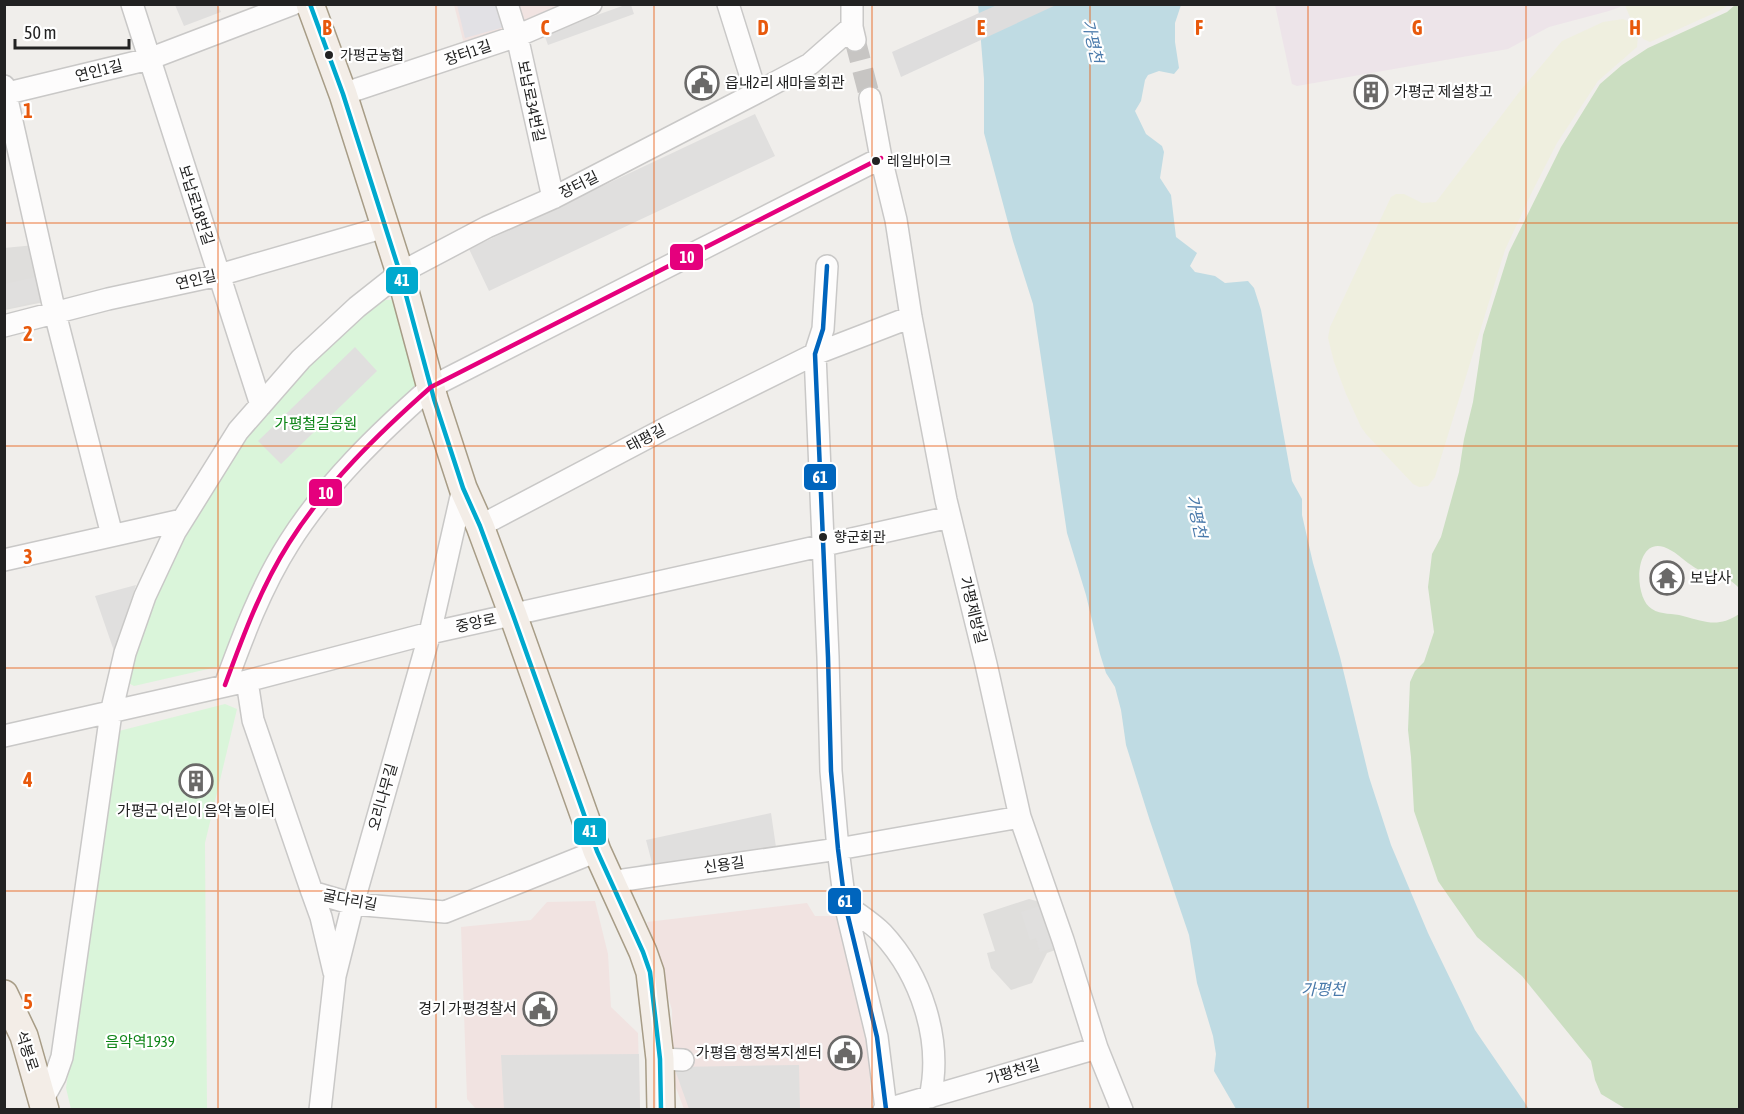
<svg xmlns="http://www.w3.org/2000/svg" width="1744" height="1114" viewBox="0 0 1744 1114" font-family="'Asap Condensed','Noto Sans KR',sans-serif">
<rect width="100%" height="100%" fill="#f0eeeb"/>
<!-- residential -->
<path fill="#dfdedc" d="M35,245L49,301L5,310L4,248Z
M1029,899L1044,903L1058,949L1047,953L1032,983L1011,990L991,968L987,953L995,951L983,914Z"/>
<!-- commercial -->
<path fill="#f1e3e1" d="M454,5H572L464,44Z
M595,901L608,954L611,1007L638,1033L640,1109H476L467,1099L461,927L531,920L547,902Z
M807,903L815,916H836L863,992L868,1035L871,1108L840,1110L684,1109L673,1080L672,1010L647,922Z"/>
<!-- industrial -->
<path fill="#ede4e9" d="M1275,5H1621L1620,7L1609,11L1549,27L1508,49L1297,86L1292,84Z"/>
<!-- farmland -->
<path fill="#efefdf" d="M1625,5V4L1728,5L1721,10L1650,42L1643,39L1629,15Z
M1623,19L1628,21L1638,36L1637,47L1598,81L1557,143L1530,196L1505,250L1435,477L1428,486L1419,487L1413,484L1366,434L1361,427L1346,394L1334,362L1328,338L1330,327L1391,197L1396,194H1404L1422,203L1436,202L1520,91L1562,41L1603,22Z"/>
<!-- forest -->
<path fill="#cbdec1" d="M1735,5H1740L1739,588C1723,570 1708,578 1691,565C1682,559 1675,551 1664,547C1634,537 1633,598 1652,609C1661,615 1673,613 1683,616C1706,622 1718,628 1739,614V1109H1626L1601,1094L1595,1080L1591,1061L1522,976L1477,937L1438,881L1414,811L1411,757L1408,730L1410,682L1415,671L1424,662L1434,632L1428,587L1432,554L1441,537L1459,472L1464,439L1473,402L1483,335L1509,252L1561,147L1600,84L1622,65L1648,48L1727,12Z"/>
<!-- park -->
<path fill="#daf5da" d="M381,300H393L396,302L418,384L414,389L236,629L221,666L134,686L128,683V675L161,578L195,516L247,435L317,357Z
M225,704L237,709L205,843L207,1109H71L66,1088L119,731Z"/>
<!-- parking -->
<path fill="#e0dfde" d="M175,5H218L221,12L184,26Z
M625,5H631L634,14L548,45L544,34Z
M755,114L775,156L489,291L469,249Z
M36,277L42,300L5,309L4,284Z
M355,347L377,371L281,464L258,441Z
M136,585L114,651L95,596Z
M771,813L777,854L642,872L640,865L652,863L646,840Z
M1043,905L1056,947L1040,952L1036,938L1030,940L1021,912Z
M639,1054L640,1109H504L501,1055Z
M799,1065L800,1109H689L674,1067Z"/>
<!-- plaza -->
<path fill="#e2e1e5" d="M457,5H502L508,26L465,38Z"/>
<!-- water -->
<path fill="#bfdbe3" d="M978,4L1181,5L1175,23V42L1179,68L1174,74L1159,71L1148,75L1145,80L1141,101L1135,111L1146,134L1162,146L1164,152L1160,178L1171,195L1176,237L1197,253L1190,266L1195,272L1215,276L1225,283L1248,281L1254,288L1261,310L1292,481L1302,499V515L1313,563L1340,657L1369,777L1391,845L1428,933L1475,1030L1529,1109H1236L1214,1071L1216,1054L1213,1036L1197,983L1189,935L1150,821L1126,745L1121,710L1115,687L1106,673L1100,654L1086,595L1067,533L1033,304L1013,241L984,133V79Z"/>
<!-- pier -->
<path fill="#dedddd" d="M997,5H1056L901,77L892,52Z"/>
<g fill="none" stroke-linecap="round" stroke-linejoin="round">
<!-- minor-tunnel -->
<path stroke="#c7c5c3" stroke-width="21" stroke-dasharray="21 10" stroke-linecap="butt" d="M855,40L870,98"/>
<defs>
<path id="minor" d="M132,4L261,405
M507,4L517,36L553,198
M728,4L756,93
M852,4V27
M4,86L55,313L112,535
M4,94L149,59L293,4
M343,94L517,36L591,4
M870,98L881,158L896,220L911,317L946,500L986,664L1020,817L1063,940L1097,1048L1122,1110
M827,266L823,329L815,354L828,657L831,771L838,849L845,904L877,1037L886,1109
M4,326L108,299L219,275L385,227
M480,526L666,428L815,354L911,317
M4,560L182,520
M247,681L253,720L312,892L353,904L445,912L597,851
M225,685C243,636 261,587 289,543C326,484 379,433 431,387L881,158
M4,736L247,681L430,633L950,517
M610,882L838,849L1020,817
M312,892L321,917L334,972
M845,904C857,914 871,922 882,933C921,975 943,1040 930,1097
M660,1059L683,1060
M43,1099L55,1077L62,1057L111,713L125,653L145,596L175,532L238,431L301,359L357,307L400,273L487,227L553,198L756,93L810,64L852,27L855,40
M320,1110L335,976L353,904L430,633L463,488
M884,1110L1097,1048"/>
<path id="major" d="M310,4L343,94L400,273L434,399L463,488L480,526L513,615L597,851L643,952L650,972L660,1059L661,1110
M4,994L24,1036L45,1110"/>
</defs>
<!-- minor casing -->
<use href="#minor" stroke="#c9c8c7" stroke-width="24"/>
<!-- major casing -->
<use href="#major" stroke="#a79c86" stroke-width="30"/>
<!-- minor -->
<use href="#minor" stroke="#fdfcfc" stroke-width="21"/>
<!-- major -->
<use href="#major" stroke="#f3ede7" stroke-width="27"/>
<defs>
<path id="bus-1" d="M310,4L343,94L400,273L434,399L463,488L480,526L513,615L597,851L643,952L650,972L660,1059L661,1110"/>
<path id="bus-2" d="M827,266L823,329L815,354L828,657L831,771L838,849L845,904L877,1037L886,1109"/>
<path id="bus-3" d="M225,685C243,636 261,587 289,543C326,484 379,433 431,387L881,158"/>
</defs>
<!-- bus-1 casing -->
<use href="#bus-1" stroke="#fff" stroke-width="9"/>
<!-- bus-2 casing -->
<use href="#bus-2" stroke="#fff" stroke-width="9"/>
<!-- bus-3 casing -->
<use href="#bus-3" stroke="#fff" stroke-width="9"/>
<!-- bus-1 -->
<use href="#bus-1" stroke="#00a9ce" stroke-width="4.5"/>
<!-- bus-2 -->
<use href="#bus-2" stroke="#0065bd" stroke-width="4.5"/>
<!-- bus-3 -->
<use href="#bus-3" stroke="#e5007d" stroke-width="4.5"/>
</g>
<!-- grid -->
<path fill="none" stroke="#e8590c" stroke-width="1.5" stroke-opacity="0.55" d="M218,4V1110M436,4V1110M654,4V1110M872,4V1110M1090,4V1110M1308,4V1110M1526,4V1110M4,223H1740M4,446H1740M4,668H1740M4,891H1740"/>
<!-- icons -->
<defs>
<symbol id="civic-ring" viewBox="-11 -11 22 22"><circle r="9.5" fill="#fff" stroke="#6a6968" stroke-width="1.5"/><path d="M-.6-6.5H3V-4.5H.6V-3L4-1V1h2V6H-6V1h2V-1L-.6-3ZM-1.2 2.5V6h2.4V2.5Z" fill="#6a6968"/></symbol>
<symbol id="building-ring" viewBox="-11 -11 22 22"><circle r="9.5" fill="#fff" stroke="#6a6968" stroke-width="1.5"/><path d="M-4-6H4V6H1V3H-1V6H-4ZM-2.5-4.3h1.7v1.8h-1.7ZM.8-4.3h1.7v1.8H.8ZM-2.5-1h1.7V.8h-1.7ZM.8-1h1.7V.8H.8Z" fill="#6a6968"/></symbol>
<symbol id="temple-ring" viewBox="-11 -11 22 22"><circle r="9.5" fill="#fff" stroke="#6a6968" stroke-width="1.5"/><path d="M0-6L5-2H3V0L6.5 2.5H4V6H1.5V3h-3V6H-4V2.5H-6.5L-3 0V-2H-5Z" fill="#6a6968"/></symbol>
</defs>
<g fill-rule="evenodd">
<use href="#civic-ring" x="683" y="64" width="38" height="38"/>
<use href="#building-ring" x="1352" y="73" width="38" height="38"/>
<use href="#temple-ring" x="1648" y="559" width="38" height="38"/>
<use href="#building-ring" x="177" y="762" width="38" height="38"/>
<use href="#civic-ring" x="521" y="990" width="38" height="38"/>
<use href="#civic-ring" x="826" y="1034" width="38" height="38"/>
</g>
<!-- markers -->
<g fill="#222" stroke="#fff" stroke-width="2">
<circle cx="329" cy="55" r="5"/>
<circle cx="876" cy="161" r="5"/>
<circle cx="823" cy="537" r="5"/>
</g>
<g text-anchor="middle" stroke-width="4.5" stroke-linejoin="round" paint-order="stroke">
<!-- bus labels -->
<g font-size="14" fill="#222" stroke="#fff" text-anchor="start">
<text x="340" y="60">가평군농협</text>
<text x="887" y="166">레일바이크</text>
<text x="834" y="542">향군회관</text>
</g>
<!-- street labels -->
<g font-size="15" fill="#222" stroke="#fff">
<text transform="translate(468 53) rotate(-19)" y="5">장터1길</text>
<text transform="translate(99 71) rotate(-14)" y="5">연인1길</text>
<text transform="translate(531 101) rotate(78)" y="5">보납로34번길</text>
<text transform="translate(579 185) rotate(-27)" y="5">장터길</text>
<text transform="translate(196 205) rotate(72)" y="5">보납로18번길</text>
<text transform="translate(196 280) rotate(-13)" y="5">연인길</text>
<text transform="translate(646 438) rotate(-28)" y="5">태평길</text>
<text transform="translate(973 610) rotate(76)" y="5">가평제방길</text>
<text transform="translate(476 623) rotate(-12)" y="5">중앙로</text>
<text transform="translate(383 797) rotate(-74)" y="5">오리나무길</text>
<text transform="translate(724 865) rotate(-8)" y="5">신용길</text>
<text transform="translate(350 900) rotate(11)" y="5">굴다리길</text>
<text transform="translate(27 1051) rotate(72)" y="5">석봉로</text>
<text transform="translate(1013 1072) rotate(-17)" y="5">가평천길</text>
</g>
<!-- poi labels -->
<g font-size="15" fill="#222" stroke="#fff" text-anchor="start">
<text x="725" y="88">읍내2리 새마을회관</text>
<text x="1394" y="97">가평군 제설창고</text>
<text x="1690" y="583">보납사</text>
<text x="196" y="816" text-anchor="middle">가평군 어린이 음악 놀이터</text>
<text x="517" y="1014" text-anchor="end">경기 가평경찰서</text>
<text x="822" y="1058" text-anchor="end">가평읍 행정복지센터</text>
</g>
<!-- park labels -->
<g font-size="15" fill="#0c8416" stroke="#fff">
<text x="316" y="429">가평철길공원</text>
<text x="140" y="1047">음악역1939</text>
</g>
<!-- water labels -->
<g font-size="16" font-style="italic" fill="#4a7aab" stroke="#fff">
<text transform="translate(1093 41) rotate(77)" y="6">가평천</text>
<text transform="translate(1197 516) rotate(78)" y="6">가평천</text>
<text x="1323" y="995">가평천</text>
</g>
</g>
<g font-size="20" text-anchor="middle" font-weight="bold" fill="#e8590c" stroke="#fff" stroke-width="4.5" stroke-linejoin="round" paint-order="stroke">
<text x="327" y="35">B</text>
<text x="545" y="35">C</text>
<text x="763" y="35">D</text>
<text x="981" y="35">E</text>
<text x="1199" y="35">F</text>
<text x="1417" y="35">G</text>
<text x="1635" y="35">H</text>
<text x="28" y="118">1</text>
<text x="28" y="341">2</text>
<text x="28" y="564">3</text>
<text x="28" y="787">4</text>
<text x="28" y="1009">5</text>
</g>
<g stroke="#fff" stroke-width="2">
<rect x="669" y="243" width="35" height="28" rx="6" fill="#e5007d"/>
<rect x="385" y="266" width="34" height="29" rx="6" fill="#00a9ce"/>
<rect x="803" y="463" width="34" height="28" rx="6" fill="#0065bd"/>
<rect x="308" y="478" width="35" height="29" rx="6" fill="#e5007d"/>
<rect x="573" y="817" width="34" height="29" rx="6" fill="#00a9ce"/>
<rect x="827" y="887" width="35" height="28" rx="6" fill="#0065bd"/>
</g>
<g font-size="16" text-anchor="middle" font-weight="bold" fill="#fff">
<text x="687" y="263">10</text>
<text x="402" y="286">41</text>
<text x="820" y="483">61</text>
<text x="326" y="499">10</text>
<text x="590" y="837">41</text>
<text x="845" y="907">61</text>
</g>
<!-- border -->
<rect width="1744" height="1114" fill="none" stroke="#222222" stroke-width="12"/>
<!-- scale -->
<path d="M15 39v9h114v-9" fill="none" stroke="#222222" stroke-width="3"/>
<text x="24" y="39" font-size="18" fill="#222222" stroke="#ffffff" stroke-width="4.5" paint-order="stroke">50 m</text>
</svg>
